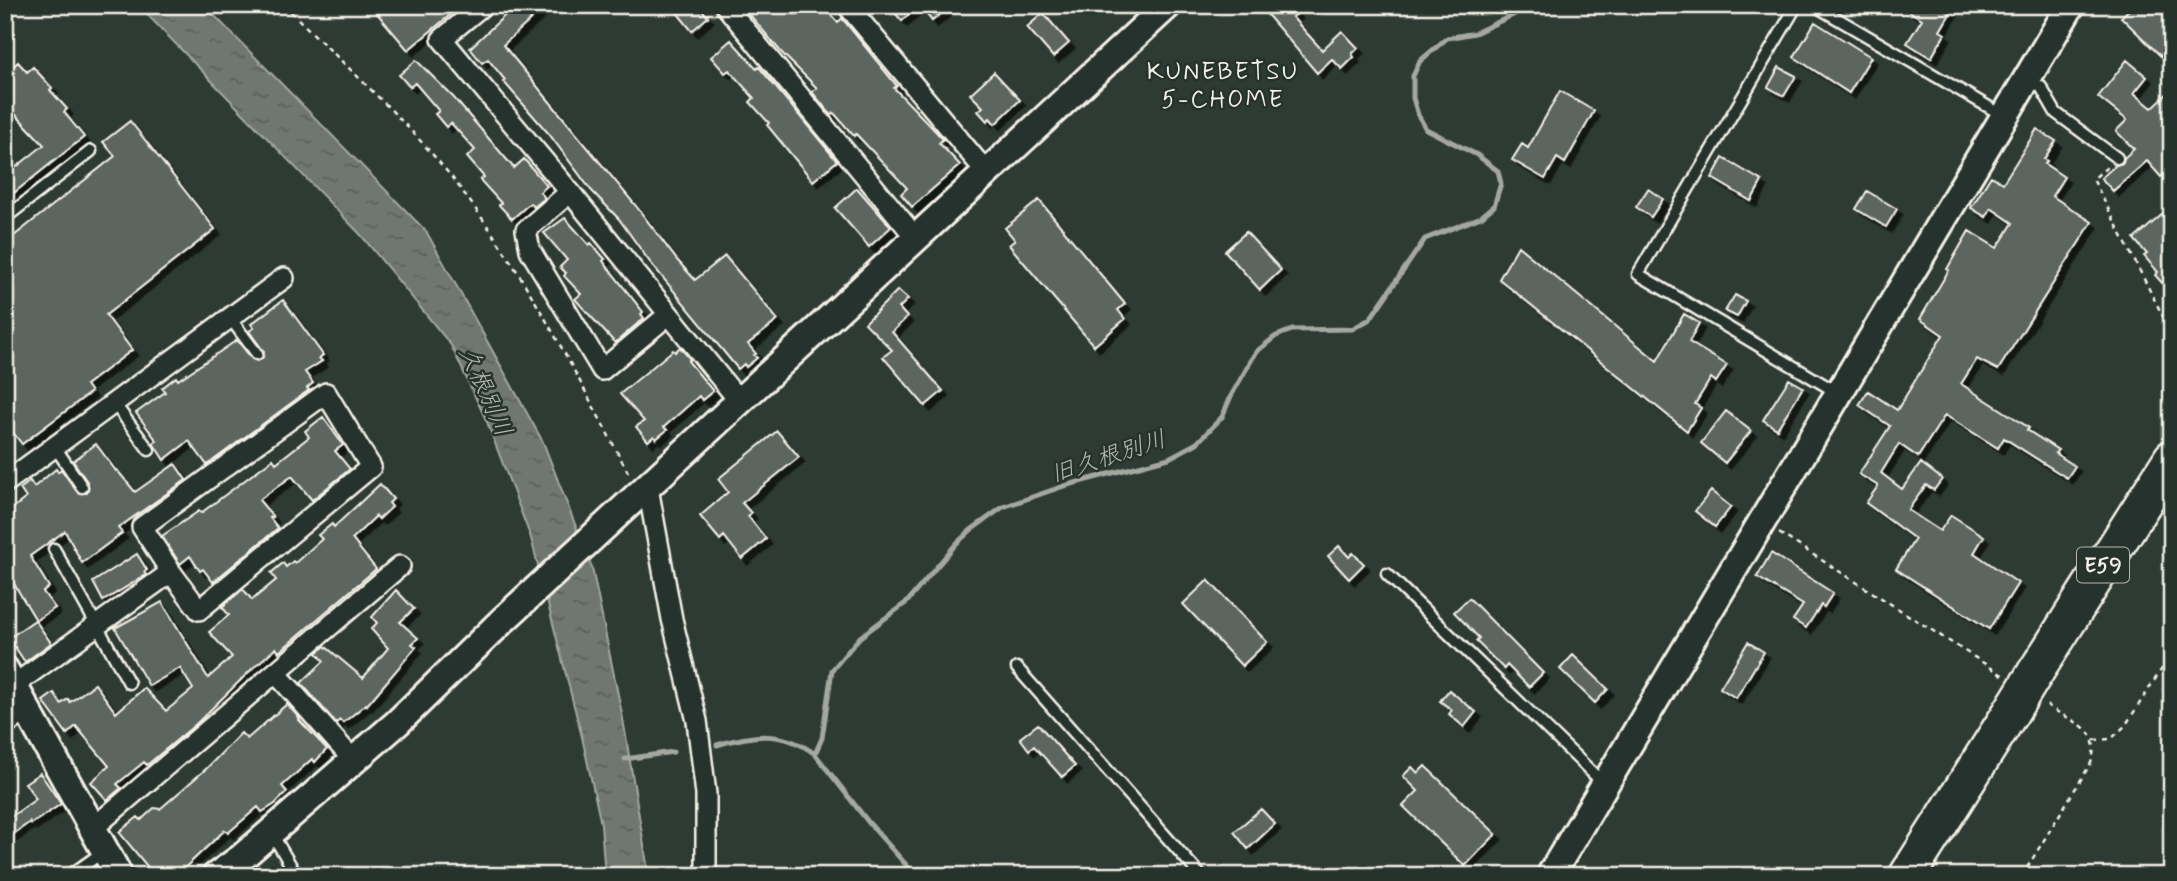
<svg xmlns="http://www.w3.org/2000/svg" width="2177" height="881" viewBox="0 0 2177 881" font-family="Mynerve,'Klee One',sans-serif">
<defs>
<pattern id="water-ripples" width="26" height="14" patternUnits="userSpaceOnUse" patternTransform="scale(1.75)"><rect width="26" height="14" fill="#6f7770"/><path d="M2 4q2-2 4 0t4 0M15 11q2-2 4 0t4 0" fill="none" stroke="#5c605b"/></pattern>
<filter id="shadow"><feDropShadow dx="5.5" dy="5.5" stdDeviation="0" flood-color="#0009"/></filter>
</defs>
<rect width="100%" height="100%" fill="#2e3b34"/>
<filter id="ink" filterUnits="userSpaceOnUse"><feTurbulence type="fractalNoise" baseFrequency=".0143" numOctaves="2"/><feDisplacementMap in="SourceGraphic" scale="14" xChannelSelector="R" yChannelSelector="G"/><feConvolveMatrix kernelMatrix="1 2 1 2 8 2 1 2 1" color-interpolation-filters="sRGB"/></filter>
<g filter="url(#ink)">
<!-- water -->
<path fill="url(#water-ripples)" stroke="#a4a8a0" stroke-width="2" d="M138,5H204L426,231L543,442L592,568L623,719L649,876H605L601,824L582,737L531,538L487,422L451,345L361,235Z"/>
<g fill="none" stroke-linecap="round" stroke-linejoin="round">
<!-- stream -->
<path stroke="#a4a8a0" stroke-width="5" d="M717,745C754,734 783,730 815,754
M625,759L673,752
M916,876L869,823L815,754L822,738L832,670L860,637L907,602L956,544L971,530L1003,507L1064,486L1169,458L1197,443L1222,417L1231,396L1256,352L1276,336L1292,330L1352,329L1370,319L1425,239L1481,217L1494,206L1501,183L1498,171L1477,155L1426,129L1418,115L1413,98V76L1420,61L1447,38L1475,33L1515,14L1523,5"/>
</g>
<!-- building -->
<path fill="#5c655e" stroke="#f4f1e8" stroke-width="2" filter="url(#shadow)" d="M370,5H462L408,50Z
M516,5H547L503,45L636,206L677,260L695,280L725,256L778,320L748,344L756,354L754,355L757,358L746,367L744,364L738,369L649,261L619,219L591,190L549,134L503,81L505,80L488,59L482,63L470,48Z
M671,5H698L708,17L692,31Z
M762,5H787L795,14L805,5H822L838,23L842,18L897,86L894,88L943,139L939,143L960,165L912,207L901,194L907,188L856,134L854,136L834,113L831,115L812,92L817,88L781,52L750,15Z
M888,5H952L932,21L919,5L902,21Z
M1259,5H1290L1297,14L1292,17L1322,50L1342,31L1358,48L1352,54L1354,57L1342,69L1332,59L1317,73Z
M1899,5H1955L1940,31L1945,34L1931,58L1907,43L1922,19Z
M2134,5H2172V67L2121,17Z
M1043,13L1069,43L1053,57L1027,27Z
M1815,22L1871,57L1849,93L1794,57Z
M731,40L757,69L759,67L837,161L813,181L767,125L769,123L750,102L754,98L729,70L725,73L711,57Z
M416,60L454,98L514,168L524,159L547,186L540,192L545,198L534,207L530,203L512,219L499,205L501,203L480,180L484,177L467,157L475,150L451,123L446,127L435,114L439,111L415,83L410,87L399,75Z
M2127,60L2147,77L2134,93L2152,108L2172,89V184L2164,174L2161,177L2147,161L2113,191L2101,178L2116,165L2123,163L2124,158L2134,149L2116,131L2127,120L2098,97Z
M18,62L27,72L33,67L52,88L50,90L67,109L64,112L84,137L5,200V176L44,145L5,103V74Z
M1779,67L1796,76L1784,96L1768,87Z
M994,72L1020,100L995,124L990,118L987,121L978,111L983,107L970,94Z
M1560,91L1594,111L1565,163L1557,158L1545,179L1512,160L1522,144L1528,148Z
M130,121L215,229L106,315L132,350L86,385L91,392L22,444L5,422V243L115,156L103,142Z
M2037,129L2056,141L2044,159L2047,161L2045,164L2064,177L2052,196L2092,222L1998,370L1977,359L1961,384L2016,419L2029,428L2027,430L2058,450L2055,453L2075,466L2067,478L2004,438L1998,448L1945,415L1918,457L1899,444L1881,473L1902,489L1921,463L1942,479L1934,490L1926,485L1908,510L1940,531L1951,515L1984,536L1974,553L2018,583L1989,629L1896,569L1915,539L1866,503L1878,486L1859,474L1890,426L1859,405L1868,391L1897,410L1943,335L1920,319L1949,270L1947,269L1969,231L1997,248L2013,223L1991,208L1986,217L1971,208L1991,176L2003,183Z
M1723,158L1762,181L1751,201L1712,178Z
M857,188L891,227L869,247L835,208Z
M1648,189L1663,199L1651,217L1636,207Z
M1867,191L1897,209L1886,227L1856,209Z
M1039,200L1125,304L1118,310L1125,319L1094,346L1009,245L1015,240L1005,228Z
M2172,206V294L2155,275L2158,272L2144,256L2147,254L2134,239Z
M565,218L589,245L591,243L605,259L603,261L643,312L641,314L644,318L615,343L575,299L581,294L564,276L566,273L560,267L567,260L544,233Z
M1246,232L1281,270L1260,290L1225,251Z
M1518,246L1657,361L1684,314L1699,323L1689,342L1727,365L1716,382L1711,378L1695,404L1701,408L1687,431L1499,279Z
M898,290L908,299L899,308L907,317L892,332L943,391L925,406L883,357L892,350L865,323Z
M1735,295L1746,301L1737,317L1725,311Z
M283,300L323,355L319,358L322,361L305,372L313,383L307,388L309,390L207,465L189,441L164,460L153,443L157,441L136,413L165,392L162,388L176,377L178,380L237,340L252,359L257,361L262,359L264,352L249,331L254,328L251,324Z
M680,347L690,359L688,361L713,391L702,400L699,396L664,427L667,430L656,439L654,436L648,441L636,427L644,421L620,394L673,350L675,352Z
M1789,379L1803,387L1777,429L1763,420Z
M1726,411L1751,431L1725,463L1701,443Z
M323,417L343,445L335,451L350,469L312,500L292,476L259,500L273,517L270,518L278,528L213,582L203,569L200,571L190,556L180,564L162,536L199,511L201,513L273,459L276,463L309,437L305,431Z
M777,431L799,457L742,503L751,513L748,516L766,539L742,559L724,536L720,540L700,516L728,492L718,479Z
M96,444L116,471L117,470L135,492L175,464L186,480L118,528L122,533L82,563L65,531L30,556L49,587L43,592L55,608L36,620L5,569V514L26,498L20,489L30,481L34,487L56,469L58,472L61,469L78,493H87L88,483L73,461Z
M380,484L393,499L389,503L392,507L379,519L376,516L352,539L376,569L279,652L276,648L254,667L196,724L147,765L144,762L117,784L121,788L107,800L91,782L109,766L76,726L67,734L43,701L54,693L61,704L68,699L70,702L95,684L116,713L144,688L166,711L193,689L180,668L149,686L115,628L162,602L208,678L232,657L209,632L229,615L222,607L243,589L252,600L276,580L271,573L283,563L286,567L293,561L295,563L322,539L318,535L332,524L334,527Z
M1711,491L1731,507L1715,527L1695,511Z
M1339,546L1349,557L1353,553L1364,564L1349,579L1328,556Z
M1771,553L1833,593L1824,607L1821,605L1806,628L1793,620L1803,605L1757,577Z
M137,554L147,570L144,572L146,575L103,601L93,582Z
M1208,580L1267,642L1242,666L1183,604Z
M396,590L414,609L400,622L418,638L412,644L416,647L367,705L366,704L343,723L340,720L336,723L301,683L324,661L317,653L325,646L363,678L388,648L371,629L377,623L372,617Z
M1469,598L1543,673L1529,687L1507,665L1504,669L1476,641L1479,638L1454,612Z
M35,620L51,643L25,662L9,638Z
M1748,642L1764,652L1736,698L1720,688Z
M1573,655L1608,689L1595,703L1560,669Z
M1449,690L1476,712L1464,727L1449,714L1452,710L1440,701Z
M287,704L300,719L299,720L327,749L315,762L312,759L282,786L287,792L275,804L262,812L258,807L228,833L225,830L176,876H155L119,832L138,817L141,820L154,808L160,809L207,768L241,733L247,739Z
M1038,724L1075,766L1062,777L1034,746L1029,750L1020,738Z
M1425,766L1496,834L1465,866L1403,806L1418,791L1403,776L1412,767L1418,773Z
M40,773L61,804L31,824L30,822L5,840V821L36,799L25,783Z
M1261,809L1275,824L1248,849L1234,832Z"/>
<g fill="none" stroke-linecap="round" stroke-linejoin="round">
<defs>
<path id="lane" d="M1797,5L1638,274L1838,393
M1814,5L2004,116
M2028,78L2041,87L2056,113L2117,158
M5,218L91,151
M230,318L257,354
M114,403L149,450
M55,447L82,487
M54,549L129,683
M1387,574L1603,783
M1017,668L1201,876
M5,730L27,715
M271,832L297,876
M69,876L103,852"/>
<path id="street" d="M483,5L442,39L570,192L740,402
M725,5L916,238
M847,5L987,173
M570,192L526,230L530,250L602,370L668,315
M326,393L371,467L199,610L171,572L142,527Z
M5,483L284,278
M648,488L672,619L697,721L706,794V876
M276,673L354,761
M14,685L171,572
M92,829L400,566"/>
<path id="secondary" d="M5,670L119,876
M216,876L241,858L397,723L502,621L1168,5
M1550,876L2071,5"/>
<path id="highway" d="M2035,673L2172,458
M1907,876L2011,712"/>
</defs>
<!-- lane casing -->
<use href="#lane" stroke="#f4f1e8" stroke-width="15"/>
<!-- street casing -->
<use href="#street" stroke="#f4f1e8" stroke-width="24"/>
<!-- secondary casing -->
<use href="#secondary" stroke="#f4f1e8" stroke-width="32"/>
<!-- highway casing -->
<use href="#highway" stroke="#f4f1e8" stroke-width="40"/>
<!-- path -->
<path stroke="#f4f1e8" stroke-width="2.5" stroke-dasharray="5 5" stroke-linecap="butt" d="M284,5C341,62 408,121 457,184C526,274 577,376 630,476
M2107,167L2093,179L2172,334
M1779,533L2004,676
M2094,740L2111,739L2125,726L2172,653
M2022,876L2091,763C2103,725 2072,724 2047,705"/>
<!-- lane -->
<use href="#lane" stroke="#26332d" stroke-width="10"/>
<!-- street -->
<use href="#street" stroke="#26332d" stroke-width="19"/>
<!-- secondary -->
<use href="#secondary" stroke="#26332d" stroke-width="26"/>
<!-- highway -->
<use href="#highway" stroke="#26332d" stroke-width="35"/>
<defs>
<path id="highway-bridge" d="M2011,712L2035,673"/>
</defs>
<!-- highway-bridge casing -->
<use href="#highway-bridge" stroke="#f4f1e8" stroke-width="40" stroke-linecap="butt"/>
<!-- highway-bridge -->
<use href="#highway-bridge" stroke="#26332d" stroke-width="35"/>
</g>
</g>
<g text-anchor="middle" stroke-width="5" stroke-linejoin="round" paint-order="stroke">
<!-- shield labels -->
<rect fill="#26332d" stroke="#b6b8b0" stroke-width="2" x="2077" y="547.5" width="52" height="35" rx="5"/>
<g font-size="21" font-weight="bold" fill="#f4f1e8">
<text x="2103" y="572">E59</text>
</g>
<!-- neighbourhood labels -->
<g font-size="24" letter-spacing="2" fill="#f4f1e8" stroke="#26332d">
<text x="1223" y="79">KUNEBETSU<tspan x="1223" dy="28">5-CHOME</tspan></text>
</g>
<!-- water labels -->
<g font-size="24" font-style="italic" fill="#b8bab2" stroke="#26332d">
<text transform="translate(486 391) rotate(66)" y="8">久根別川</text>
<text transform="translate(1108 456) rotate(-18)" y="8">旧久根別川</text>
</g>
</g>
<!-- margin -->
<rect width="2177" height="881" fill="none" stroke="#26332d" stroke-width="28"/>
<rect x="14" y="14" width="2149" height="853" fill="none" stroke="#f4f1e8" stroke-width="2.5" filter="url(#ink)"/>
</svg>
